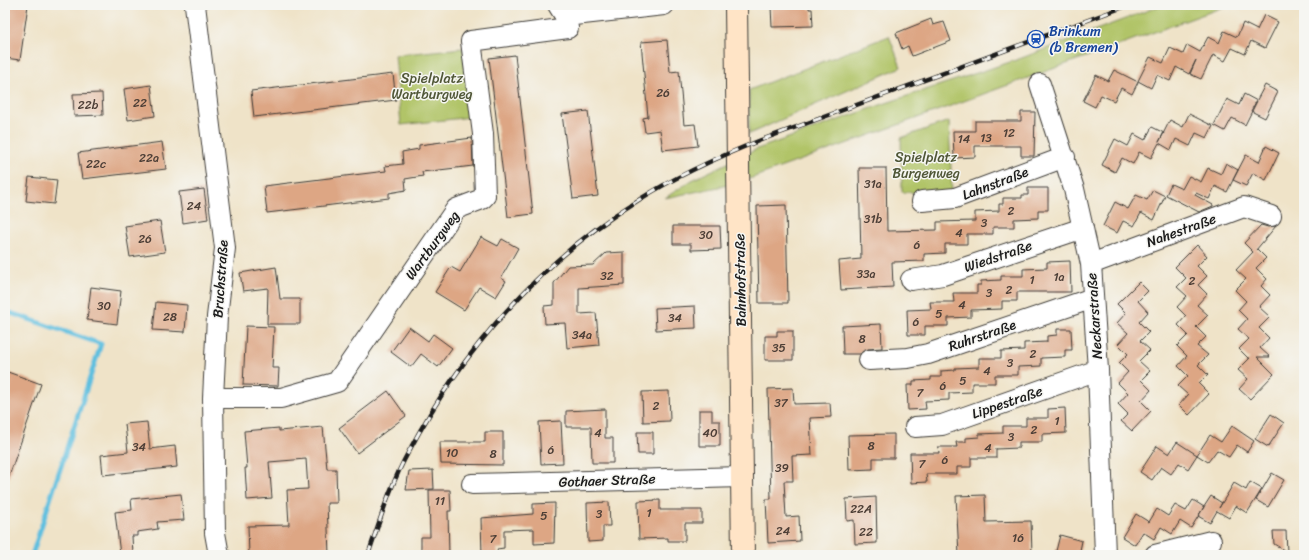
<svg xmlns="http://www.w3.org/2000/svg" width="1309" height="560" viewBox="0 0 1309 560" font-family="Sriracha,sans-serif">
<rect width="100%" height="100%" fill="#f6f6f2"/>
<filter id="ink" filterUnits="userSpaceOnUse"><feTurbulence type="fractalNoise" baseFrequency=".025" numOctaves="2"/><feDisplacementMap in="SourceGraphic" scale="8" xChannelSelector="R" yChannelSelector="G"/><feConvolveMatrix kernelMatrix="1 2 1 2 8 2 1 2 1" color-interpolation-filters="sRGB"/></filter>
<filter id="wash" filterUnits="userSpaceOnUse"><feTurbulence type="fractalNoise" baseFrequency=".012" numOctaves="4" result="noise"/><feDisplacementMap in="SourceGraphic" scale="16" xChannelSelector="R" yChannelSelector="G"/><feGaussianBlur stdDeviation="0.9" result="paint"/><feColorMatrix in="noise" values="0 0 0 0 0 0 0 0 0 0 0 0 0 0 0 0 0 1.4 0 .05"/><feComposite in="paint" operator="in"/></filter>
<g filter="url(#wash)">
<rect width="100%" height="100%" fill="#efe3c8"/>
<!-- green -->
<path fill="#b1c468" stroke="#667042" d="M1162,5H1229L738,183L665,198L692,180L757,149L886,103L1019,59Z
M889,36L901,67L749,134V90Z
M463,48L471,117L401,125L395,55Z
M949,121L952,195L902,192L901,138Z"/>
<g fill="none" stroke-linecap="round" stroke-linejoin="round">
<!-- stream -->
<path stroke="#61c0df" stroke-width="5" d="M5,311L101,344L32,555"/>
</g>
<g id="blocks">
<!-- building -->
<path fill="#dda684" d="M5,5H28L20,60L5,58Z
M774,5H809V9H812L813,26L772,27L771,7H774Z
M1264,15L1278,22L1265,48L1251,41L1245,54L1232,48L1225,61L1213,55L1201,79L1190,74L1196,60L1189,74L1176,67L1170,81L1157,75L1151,88L1138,81L1150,57L1163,63L1170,48L1183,54L1187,45L1200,52L1208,37L1219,43L1224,31L1237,37L1243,23L1257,30Z
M931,19L933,25L944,22L951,41L912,56L908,46L902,49L896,33Z
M667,40L670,72L679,71L684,125L695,124L698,146L663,150L660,130L645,132L643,118L648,117L641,42Z
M515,55L533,214L508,217L489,58Z
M1114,70L1138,82L1132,94L1121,88L1114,101L1101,95L1095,107L1083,101L1096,75L1108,81Z
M393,74L396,100L254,117L251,91Z
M151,85L155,116L128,120L124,89Z
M1265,85L1278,92L1265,118L1251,111Z
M102,93L103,115L74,116L73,94Z
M1244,94L1257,101L1245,125L1232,118L1225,131L1214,125L1227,99L1239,105Z
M588,111L598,196L573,199L562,114Z
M1021,112H1035L1034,156H1021V146H975V157L954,158L953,131H975V121H1021Z
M1189,114L1213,126L1207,138L1196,133L1190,146L1176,139L1171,150L1159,143L1151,158L1139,152L1133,164L1122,158L1115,172L1102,165L1115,139L1128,146L1134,134L1145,140L1152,127L1164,133L1159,142L1170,120L1183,127Z
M472,138L473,166L422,172L423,176L405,179L406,190L389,193V198L267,213L264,186L386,171L385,166L403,164L402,152L419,149V145Z
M162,142L166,169L82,179L78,153Z
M1266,146L1279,153L1266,180L1253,173L1246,186L1233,180L1246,155L1259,162Z
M1226,163L1238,170L1227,192L1215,186L1209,199L1196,193L1195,195L1213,205V206L1199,212L1166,195L1171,184L1182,189L1189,176L1201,182L1208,168L1221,174Z
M859,168H886L887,231L937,230V222L975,221V212L999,211V204H1003V198H1022V195H1028V188H1048V210H1038V218L1014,219V227H993V234H967V244H945V253L924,254V261L892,262L893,287L841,290L839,261L861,259Z
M29,177L57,180L54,204L26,201Z
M204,189L208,219L183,223L179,192Z
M1153,190L1165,196L1154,220L1141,213L1134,226L1123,221L1117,233L1103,226L1115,202L1128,209L1136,195L1147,200Z
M786,205L788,303H759L757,206Z
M160,221L165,252L130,257L125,226Z
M1261,225L1268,227L1276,226L1256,250L1257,249L1266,258L1256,268L1267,279L1261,286L1270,295L1259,307L1270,317L1259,328L1269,338L1260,348L1270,357H1257L1274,374L1250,399L1239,389L1248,379L1238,370L1250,358H1248L1239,349L1249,339L1238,329L1247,319L1238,310L1246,301L1235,290L1246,279L1236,270L1253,252L1244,243Z
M673,226H720L721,249L691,250V244H673Z
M481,237L498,246L502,239L518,248L501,278L506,281L496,297L479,287L464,310L435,292L451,267L460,272Z
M1197,245L1207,256L1197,266L1207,276L1198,285L1207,294L1197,305L1208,315L1196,327L1206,337L1197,346L1208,355L1198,365L1208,375L1199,384L1209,394L1189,415L1179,405L1188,395L1178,386L1188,376L1178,366L1187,356L1177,346L1188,335L1178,325L1186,316L1177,307L1187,296L1177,287L1186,278L1175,267Z
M624,252V285L579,288V314L596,313L599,345L567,348L565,323L545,324L544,306L554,305V283L568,266L593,265L606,253Z
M1070,261L1071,292H1017V301H1002V309L971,310V317L948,318V326H925V335H908L907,310L931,309L930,302H954L953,293H977V285H981V281L1001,280V276H1023V269L1047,268V262Z
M276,267L280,299H300V324H267L268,288L243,291L240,273Z
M1139,282L1148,291L1138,301L1148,312L1139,322L1149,332L1140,341L1150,350L1139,361L1150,371L1141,380L1151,390L1141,401L1151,411L1132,431L1121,421L1128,414L1118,404L1128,393L1118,383L1128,372L1119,363L1128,354L1118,344L1128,333L1117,323L1126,313L1117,304Z
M91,287L121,291L117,324L87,320Z
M156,302L187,305L185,332L153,330Z
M695,306L696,328L656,330L655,308Z
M881,324L882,348L868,349L860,354H843L842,326Z
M246,326L274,327L272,368H279L278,386L243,385Z
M409,327L428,341L433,334L452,348L438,367L421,354L411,367L391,352Z
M1057,329H1071L1072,350H1065V357L1041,358V366L1018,367V375H995V383H972V392L949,393V400L925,401L926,409L908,410L907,385H913V381L931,380V377H941V371L955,370V368L979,367V358H1001V351L1024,350V343L1047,342V336L1057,335Z
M777,331H793V360H765V336H777Z
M5,371L41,384L7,482H5Z
M793,388L794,404L830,403L831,417L810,418L812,455L792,456L793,481H784L786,517L799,516L800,541L768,543L766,499H771L768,389Z
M388,391L406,416L357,453L339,428Z
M669,391L670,421L643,422L642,392Z
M1065,408L1066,433L1042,434V442H1019V448L996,449V458H971V467H957V474H926L927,482L911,483L910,453H939L938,447H957L956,442H966V438L979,437V434L1003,433V426H1026V418H1048V409Z
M605,409V438H613V463H592L591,427H566V411Z
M699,410H712V421H720V446H699Z
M1271,414L1284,423L1268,447L1255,439Z
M561,421L563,463L541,464L539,422Z
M147,422L150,449L175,446L177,467L103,475L101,455L128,452L125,424Z
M1232,426L1254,441L1247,452L1237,445L1229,457L1217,450L1208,462L1197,455L1210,435L1221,442Z
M323,427L327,469H336L337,503H327L329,555H249L248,526L289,525L287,490L308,489L306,459L269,462L272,498L247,500L245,468H247L244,431L279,428V431Z
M485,432H503V465L441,464L440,442H485Z
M637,432H653V454H638Z
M894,434V458H873V469L849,470L848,435Z
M1177,442L1197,455L1188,469L1179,463L1171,474L1161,467L1152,480L1140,472L1157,446L1169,454Z
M433,470L434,489L406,490L409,471Z
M1272,473L1284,480L1268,507L1256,500Z
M1250,482L1262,489L1247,513L1236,506L1229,518L1217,511L1210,523L1198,516L1211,496L1222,503L1219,508L1234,483L1246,490Z
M429,490H450L451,511H448L449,555H421V537H430Z
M181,494L184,520L157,522L158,529L137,532V536H132L133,555H120L115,512L132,510L131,499Z
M985,495L986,522L1031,521L1032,555H959L956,496Z
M876,497L877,543L855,544L854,520L847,521L846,499Z
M660,500V510H702V523H685V541H668V538L639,539L638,501Z
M1193,500L1204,507L1191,528L1180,521L1172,534L1161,527L1154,539L1143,532L1135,545L1122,537L1136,514L1149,522L1157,509L1168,516L1175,505L1186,511Z
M609,502L610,526H603V541L588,542L587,503Z
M555,503L554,543L534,544V529L504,530V548L497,549L498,555H482L481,518L533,514V504Z
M1273,531H1286L1287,552L1274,544Z
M1060,535L1082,541L1079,555H1055Z"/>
</g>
</g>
<g filter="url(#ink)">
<use href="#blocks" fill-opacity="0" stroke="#3c3a36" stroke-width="1"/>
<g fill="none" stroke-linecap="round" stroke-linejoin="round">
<defs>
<path id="street" d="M195,5L225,248L217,317L213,398L215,533L219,555
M558,5L565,16L664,5
M1040,84L1074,189L1091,264L1098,370L1105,555
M922,201L955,198L1065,157
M1091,264L1244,207L1271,216
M911,280L943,275L1083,228
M869,360L908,358L928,354L1093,298
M213,398H281L337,382L456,209L482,199L485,196L483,134L471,41L568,28L565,16
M915,427L942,425L1098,370
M472,484L742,477
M1155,555L1211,541"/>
<path id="secondary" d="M736,5L743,555"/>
</defs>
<!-- street casing -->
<use href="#street" stroke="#3c3a36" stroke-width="22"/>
<!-- secondary casing -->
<use href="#secondary" stroke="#3c3a36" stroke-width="24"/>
<!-- street -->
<use href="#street" stroke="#fff" stroke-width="20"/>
<!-- secondary -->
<use href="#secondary" stroke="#ffe4c6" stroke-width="22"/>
<defs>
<path id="rail" d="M368,555C380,520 391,483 409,451C461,352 541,260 637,201C676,176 718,157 761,140L1129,5"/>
</defs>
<!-- rail casing -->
<use href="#rail" stroke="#1c1c1c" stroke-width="4.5"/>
<!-- rail -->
<use href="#rail" stroke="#f6f6f2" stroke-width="3" stroke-dasharray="9" stroke-linecap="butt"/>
</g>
</g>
<!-- icons -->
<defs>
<symbol id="station-ring" viewBox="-11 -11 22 22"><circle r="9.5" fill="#f6f6f2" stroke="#1a4fb4" stroke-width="1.5"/><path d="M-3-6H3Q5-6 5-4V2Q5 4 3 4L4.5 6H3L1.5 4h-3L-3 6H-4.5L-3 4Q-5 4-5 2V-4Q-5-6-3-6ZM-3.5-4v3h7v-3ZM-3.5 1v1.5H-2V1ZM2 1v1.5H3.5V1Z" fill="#1a4fb4"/></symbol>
</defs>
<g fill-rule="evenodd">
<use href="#station-ring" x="1026" y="29" width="20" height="20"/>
</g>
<g text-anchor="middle" stroke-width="3" stroke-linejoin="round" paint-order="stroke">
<!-- number labels -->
<g font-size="12" fill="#4c3e36">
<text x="663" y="97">26</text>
<text x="140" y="107">22</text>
<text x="88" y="109">22b</text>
<text x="1009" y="137">12</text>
<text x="986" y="142">13</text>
<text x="964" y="143">14</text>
<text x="149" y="162">22a</text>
<text x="96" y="168">22c</text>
<text x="873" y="188">31a</text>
<text x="194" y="210">24</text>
<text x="1011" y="215">2</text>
<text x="873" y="223">31b</text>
<text x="984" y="227">3</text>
<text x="959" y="237">4</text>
<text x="706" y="239">30</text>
<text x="145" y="243">26</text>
<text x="917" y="249">6</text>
<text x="866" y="278">33a</text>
<text x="607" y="280">32</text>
<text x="1059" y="281">1a</text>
<text x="1032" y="284">1</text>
<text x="1192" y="285">2</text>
<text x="1009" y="294">2</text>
<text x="989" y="297">3</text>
<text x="962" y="309">4</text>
<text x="104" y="310">30</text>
<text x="939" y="318">5</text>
<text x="170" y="321">28</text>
<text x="675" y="322">34</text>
<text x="916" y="326">6</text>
<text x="582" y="339">34a</text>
<text x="862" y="343">8</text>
<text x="779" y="352">35</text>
<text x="1033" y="358">2</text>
<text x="1010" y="367">3</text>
<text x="987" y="375">4</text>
<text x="963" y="385">5</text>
<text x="943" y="390">6</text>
<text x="920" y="397">7</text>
<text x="781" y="407">37</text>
<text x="656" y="410">2</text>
<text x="1057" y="425">1</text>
<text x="1034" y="434">2</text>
<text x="598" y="437">4</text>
<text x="710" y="437">40</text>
<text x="1011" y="441">3</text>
<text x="871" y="450">8</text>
<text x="139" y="451">34</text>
<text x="988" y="452">4</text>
<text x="551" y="454">6</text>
<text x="452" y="457">10</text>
<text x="493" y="458">8</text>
<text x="945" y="464">6</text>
<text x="922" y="468">7</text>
<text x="782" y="472">39</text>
<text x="440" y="505">11</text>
<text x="861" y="513">22A</text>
<text x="649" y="517">1</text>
<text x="599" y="518">3</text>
<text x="544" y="520">5</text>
<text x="783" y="535">24</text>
<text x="866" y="536">22</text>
<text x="1018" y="542">16</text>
<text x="493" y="543">7</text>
</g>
<!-- transit labels -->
<g font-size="14" fill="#164399" stroke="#f6f6f2" text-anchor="start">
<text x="1049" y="36">Brinkum<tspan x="1049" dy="16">(b Bremen)</tspan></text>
</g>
<!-- park labels -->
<g font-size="14" fill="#505737" stroke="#f6f6f2">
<text x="432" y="83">Spielplatz<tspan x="432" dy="16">Wartburgweg</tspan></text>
<text x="926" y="162">Spielplatz<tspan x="926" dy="16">Burgenweg</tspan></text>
</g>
<!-- street labels -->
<g font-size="14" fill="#1c1c1c" stroke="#f6f6f2">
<text transform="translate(995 183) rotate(-21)" y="5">Lahnstraße</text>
<text transform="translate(1181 230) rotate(-20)" y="5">Nahestraße</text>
<text transform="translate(432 245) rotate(-54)" y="5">Wartburgweg</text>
<text transform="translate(998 256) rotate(-19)" y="5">Wiedstraße</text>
<text transform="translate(220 279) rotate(-86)" y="5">Bruchstraße</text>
<text transform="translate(740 280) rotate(-91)" y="5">Bahnhofstraße</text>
<text transform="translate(1094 316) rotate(-94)" y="5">Neckarstraße</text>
<text transform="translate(982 335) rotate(-19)" y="5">Ruhrstraße</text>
<text transform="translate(1007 402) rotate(-19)" y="5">Lippestraße</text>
<text transform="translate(607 480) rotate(-2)" y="5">Gothaer Straße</text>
</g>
</g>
<!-- margin -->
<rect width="1309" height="560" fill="none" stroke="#f6f6f2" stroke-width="20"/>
</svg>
